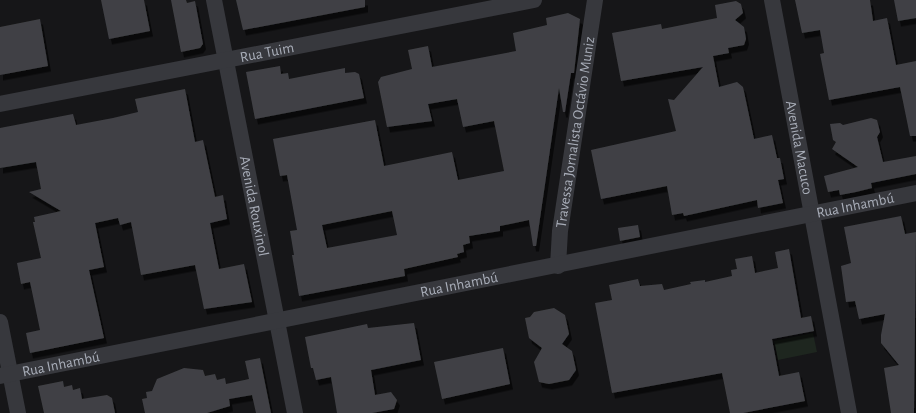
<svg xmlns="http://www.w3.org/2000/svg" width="916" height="413" viewBox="0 0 916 413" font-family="'Alegreya Sans',sans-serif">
<defs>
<filter id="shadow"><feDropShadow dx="3" dy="5.5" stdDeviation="0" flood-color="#0009"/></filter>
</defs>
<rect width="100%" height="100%" fill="#161618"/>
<!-- green -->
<path fill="#1e261f" d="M813,333L817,352L778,360L774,341Z"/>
<!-- building -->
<path fill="#404145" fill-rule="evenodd" filter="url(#shadow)" d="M101,0H144L150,31L109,39Z
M171,0H186L187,3L195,1L203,44L200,48L181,52Z
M236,0H365V7L243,30Z
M795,0H870L873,21L887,18L896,65L916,61V136H910L900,87L829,100L820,54L824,53L820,30L802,33Z
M894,0H916V18L898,21Z
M736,1L741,4L743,13L735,20L744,27L746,39L744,45L728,48L729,53L713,56L719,87L737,82L743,87L754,139L772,135L777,158H780L784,179L778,180L783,203L758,208L757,200L684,216L683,213L672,215L667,186L601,199L591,150L676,131L668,99L674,100L703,67L621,81L612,33L661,24L662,29L717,18L715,5Z
M568,13L580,19L574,73H571L565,112H563L559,88L536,246H533L529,220L500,226V231L469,236L470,243L463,245L464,252L457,254L458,257L404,269L405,276L299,296L292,255H294L290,231L297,230L287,175L280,176L273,139L375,120L384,166L452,152L458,180L504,171L494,121L463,127L457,99L428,104L432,121L387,127L378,82L381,77L412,69L408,50L428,46L432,67L516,51L513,33L547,25L546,18ZM392,211L397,235L327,248L322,225Z
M40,19L48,66L0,75V27Z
M280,66L281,74L288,73L289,79L345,68V73L355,72L359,74L364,98L255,119L246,72Z
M185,89L195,142L203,140L215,197L223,195L224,202L227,219L210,223L219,269L244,264L252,302L204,309L195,265L141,275L131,222L120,225L118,218L95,223L104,267L89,270L104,338L30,353L26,333L40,330L30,282L21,284L17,263L41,258L33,222H35L34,217L61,211L29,192L41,189L36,162L0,168V128L73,114L76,125L113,118L138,112L135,99Z
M871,118L877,120L880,132L877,137L883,162L916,156V174L871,183L872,188L856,192L840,195L839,190L828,192L824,176L858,167L832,149L836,142L833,140L830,124L840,123L843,125Z
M901,216L905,234L916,232L914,413H891L884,368L899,365L881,343V335L885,314L859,319L855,301L846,302L841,266L851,263L844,227Z
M638,225L640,237L620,241L618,228Z
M789,249L801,318L811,316L814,331L772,339L779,376L799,372L805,401L743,413H730L722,373L612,393L595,303L612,300L609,285L638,279L640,286L662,284L664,290L691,284L690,282L705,280V282L732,276L731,270L737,269L735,259L752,256L755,273L778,268L775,252Z
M554,308L565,315L569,334L562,344L572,351L576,370L569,380L549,384L539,382L534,362L542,348L529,338L525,318L530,317L534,312Z
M414,323L421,360L371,370L375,395L391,392L397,400L394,409L372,413H337L331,377L316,380L313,368H311L305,337L367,324L368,328Z
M503,348L510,384L442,399L434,362Z
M260,358L271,413H256L252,395L229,399L230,406L207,413H145L142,399L147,398L146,392L152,391L157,379L184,368L203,370L205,376L215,374L217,380L225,378L226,384L249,379L245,361Z
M63,381L64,387L72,385L73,390L80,388L82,399L107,395L112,398L115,413H44L38,386Z"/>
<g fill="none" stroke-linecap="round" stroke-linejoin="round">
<!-- street -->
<g stroke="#37383d" stroke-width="16">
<path id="s1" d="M214,0L295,413"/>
<path id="s2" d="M772,0L849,413"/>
<path id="s3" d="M0,104L534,0"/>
<path id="s4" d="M558,266L560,231L595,0"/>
<path d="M0,322L18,413"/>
<path id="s5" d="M0,376L916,193"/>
</g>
</g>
<g text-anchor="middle" stroke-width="4" stroke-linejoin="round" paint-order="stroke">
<!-- street labels -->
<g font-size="15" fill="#a8adb8" stroke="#111113">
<text dy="5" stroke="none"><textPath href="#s3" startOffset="272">Rua Tuim</textPath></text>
<text dy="5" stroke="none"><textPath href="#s4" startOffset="135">Travessa Jornalista Octávio Muniz</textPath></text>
<text dy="5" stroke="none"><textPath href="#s2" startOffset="150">Avenida Macuco</textPath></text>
<text dy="5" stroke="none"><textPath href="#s5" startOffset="872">Rua Inhambú</textPath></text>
<text dy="5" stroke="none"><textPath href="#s1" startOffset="210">Avenida Rouxinol</textPath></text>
<text dy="5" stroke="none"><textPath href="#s5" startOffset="468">Rua Inhambú</textPath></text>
<text dy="5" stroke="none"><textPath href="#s5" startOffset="62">Rua Inhambú</textPath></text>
</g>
</g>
</svg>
